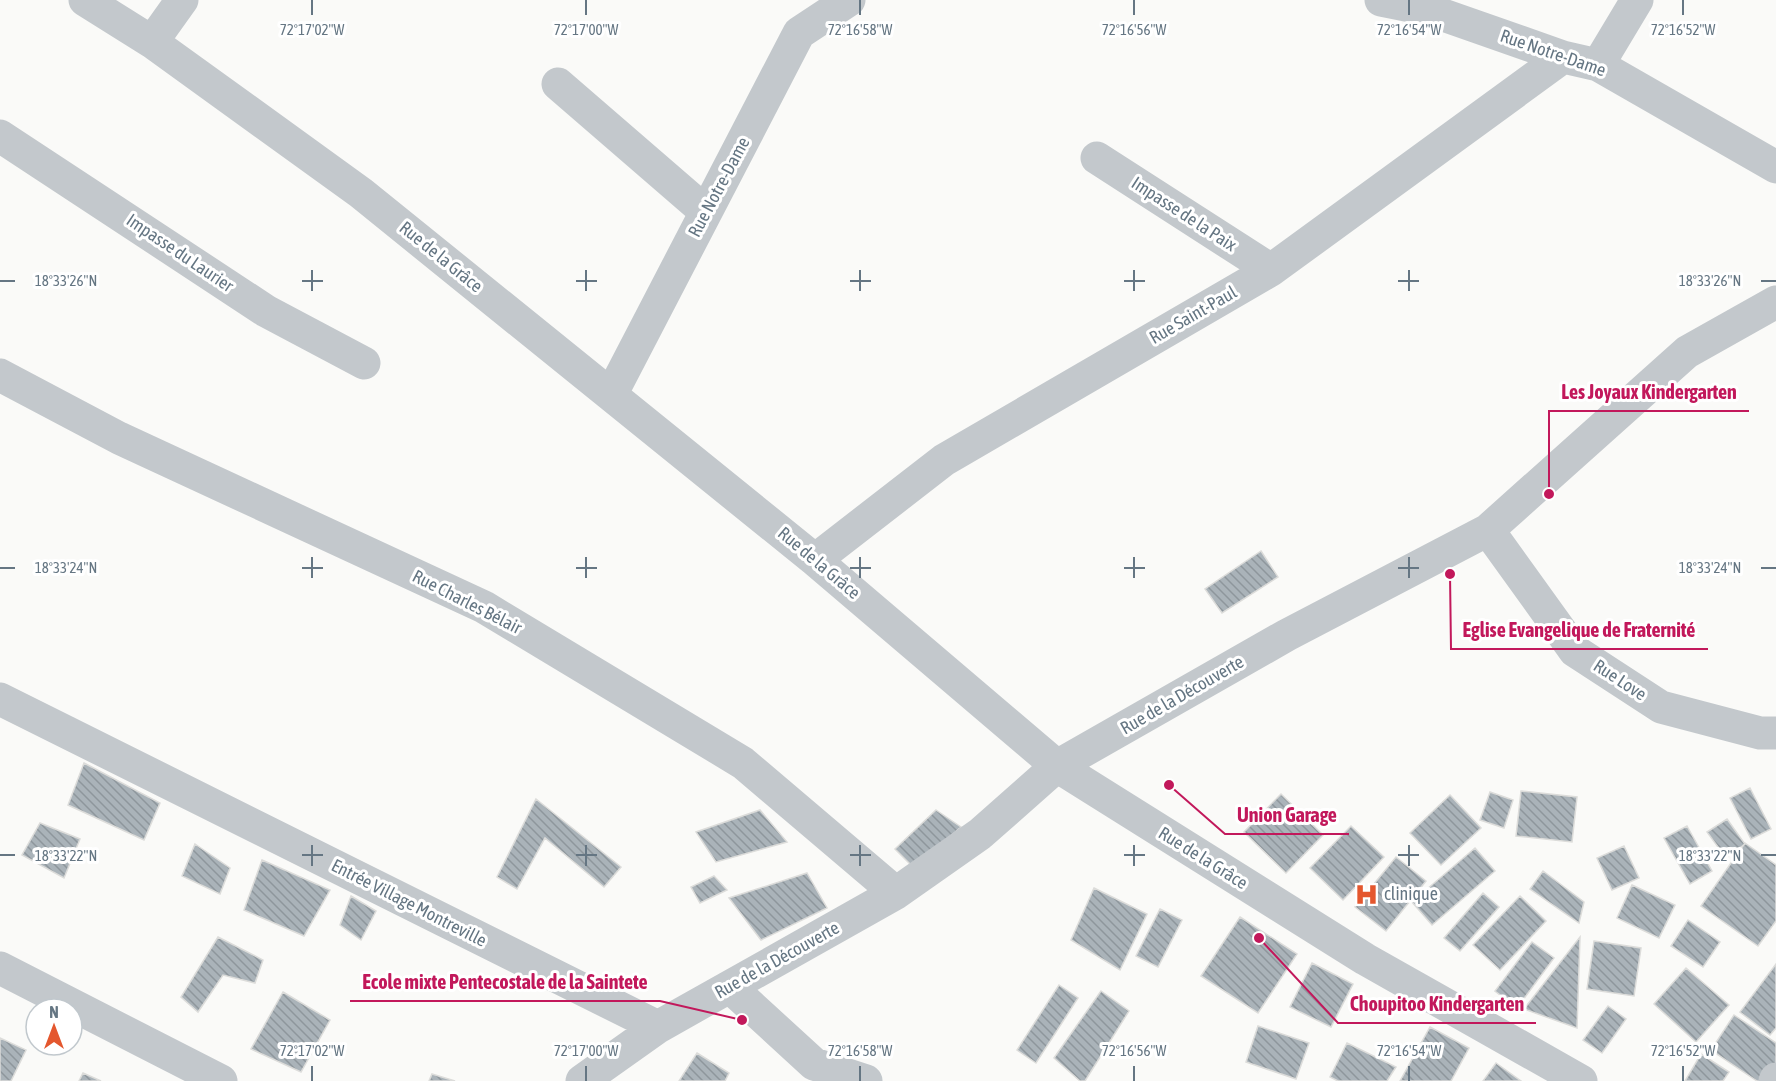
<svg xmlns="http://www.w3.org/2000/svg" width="1776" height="1081" viewBox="0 0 1776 1081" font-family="'Asap Condensed',sans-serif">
<defs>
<pattern id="building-back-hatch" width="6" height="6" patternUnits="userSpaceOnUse" patternTransform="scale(1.5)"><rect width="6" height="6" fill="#aab3b9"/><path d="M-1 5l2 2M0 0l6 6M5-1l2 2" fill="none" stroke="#8e969c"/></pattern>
</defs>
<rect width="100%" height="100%" fill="#fafaf8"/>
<!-- building -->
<path fill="url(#building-back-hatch)" stroke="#dcdcda" stroke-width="1.5" d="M1261,551L1278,577L1222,613L1205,589Z
M84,763L160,803L144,840L68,805Z
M1750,788L1771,829L1751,839L1730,798Z
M1521,791L1577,797L1572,842L1516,836Z
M1490,792L1513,800L1504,828L1480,820Z
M1281,794L1323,835L1286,873L1244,832Z
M1450,795L1481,828L1441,865L1410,833Z
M536,799L621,867L604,887L545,838L517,889L497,877Z
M760,810L787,842L716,862L696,832Z
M936,810L961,827L914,868L895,849Z
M1727,819L1745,844L1726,858L1707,832Z
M40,823L80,839L64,878L22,855Z
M1351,826L1384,857L1343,900L1310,868Z
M1687,826L1712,871L1690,884L1664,838Z
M1745,843L1776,865V921L1758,946L1701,906Z
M195,844L230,868L220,894L182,876Z
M1624,846L1639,878L1612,890L1597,858Z
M1475,848L1495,871L1432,925L1412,902Z
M1396,857L1426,881L1386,931L1355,907Z
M262,860L330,890L304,936L244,910Z
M1543,871L1584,902L1579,923L1530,889Z
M807,873L827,908L761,940L729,898Z
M714,876L727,890L700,903L691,887Z
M1632,885L1675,905L1659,938L1617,918Z
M1094,888L1147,914L1120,970L1071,940Z
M1483,893L1499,907L1460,951L1444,938Z
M351,896L376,911L361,940L340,925Z
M1520,896L1546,921L1500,970L1473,945Z
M1160,909L1182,920L1158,967L1136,956Z
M1240,917L1297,954L1258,1013L1201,976Z
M1688,920L1720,942L1703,967L1671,946Z
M218,937L263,960L255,983L223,975L198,1012L181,997Z
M1580,937L1577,1028L1524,1009Z
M1594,941L1641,948L1634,996L1587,989Z
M1532,942L1554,958L1517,1008L1495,991Z
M1312,963L1353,984L1331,1027L1290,1007Z
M1776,964V1028L1770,1035L1740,1012Z
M1686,968L1729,1005L1696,1042L1654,1004Z
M1059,985L1078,998L1036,1063L1017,1050Z
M1101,991L1129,1011L1085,1081H1080L1054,1058Z
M283,992L330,1020L301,1072L251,1049Z
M1608,1006L1626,1019L1602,1053L1583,1040Z
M1734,1015L1776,1043V1064L1765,1081H1757L1711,1050Z
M1258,1026L1309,1043L1296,1079L1246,1062Z
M1430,1027L1469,1048L1451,1081H1400Z
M0,1038L26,1050L11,1081H0Z
M1347,1043L1396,1067L1387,1081H1338L1330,1077Z
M697,1053L729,1073L725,1081H679Z
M1701,1054L1729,1072L1723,1081H1685Z
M1496,1063L1521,1081H1483Z
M83,1073L101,1081H79Z
M432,1074L455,1081H429Z"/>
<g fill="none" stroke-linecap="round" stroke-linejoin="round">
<!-- minor -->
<path stroke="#c3c8cc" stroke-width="33" d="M85,0L152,42L361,193L815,560L1057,766L1365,959L1581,1081
M1381,0L1426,9L1563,57L1598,65L1776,167
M152,42L182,0
M1598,65L1637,0
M558,84L706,212
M0,136L266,311L364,363
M1097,158L1271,270
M0,375L119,438L484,607L743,763L896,893
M612,393L799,33L849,0
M1488,530L1575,651L1661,707L1760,733H1776
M815,560L944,460L1271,270L1563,57
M0,699L658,1027
M0,968L221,1081
M730,987L814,1064L866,1081
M582,1081L658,1027L896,893L980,834L1057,766L1287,635L1488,530L1687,352L1776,302
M1775,1081L1776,1079"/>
</g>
<!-- ticks -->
<path fill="none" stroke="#657683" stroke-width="2" d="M312,0V15M586,0V15M860,0V15M1134,0V15M1409,0V15M1683,0V15M312,270V291M586,270V291M860,270V291M1134,270V291M1409,270V291M0,281H15M302,281H323M576,281H597M850,281H871M1124,281H1145M1398,281H1419M1761,281H1776M312,557V578M586,557V578M860,557V578M1134,557V578M1409,557V578M0,568H15M302,568H323M576,568H597M850,568H871M1124,568H1145M1398,568H1419M1761,568H1776M312,845V866M586,845V866M860,845V866M1134,845V866M1409,845V866M0,855H15M302,855H323M576,855H597M850,855H871M1124,855H1145M1398,855H1419M1761,855H1776M312,1066V1081M586,1066V1081M860,1066V1081M1134,1066V1081M1409,1066V1081M1683,1066V1081"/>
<!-- icons -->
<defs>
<symbol id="hospital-bare" viewBox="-9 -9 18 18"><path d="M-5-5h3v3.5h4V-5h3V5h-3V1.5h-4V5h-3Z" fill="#e4572e" stroke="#fff" stroke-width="2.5" paint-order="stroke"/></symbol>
</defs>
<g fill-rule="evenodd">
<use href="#hospital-bare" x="1350" y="878" width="33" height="33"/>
</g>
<g text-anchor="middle" stroke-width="6" stroke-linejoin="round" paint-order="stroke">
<!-- street labels -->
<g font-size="18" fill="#657683" stroke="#fff">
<text transform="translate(1553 53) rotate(19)" y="6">Rue Notre-Dame</text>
<text transform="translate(719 187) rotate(-62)" y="6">Rue Notre-Dame</text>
<text transform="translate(1184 214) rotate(33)" y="6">Impasse de la Paix</text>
<text transform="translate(180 253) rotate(34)" y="6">Impasse du Laurier</text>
<text transform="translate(441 257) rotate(39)" y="6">Rue de la Grâce</text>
<text transform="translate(1193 315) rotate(-30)" y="6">Rue Saint-Paul</text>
<text transform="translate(819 563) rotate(40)" y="6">Rue de la Grâce</text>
<text transform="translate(467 602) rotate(27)" y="6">Rue Charles Bélair</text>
<text transform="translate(1620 680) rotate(33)" y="6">Rue Love</text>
<text transform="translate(1182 695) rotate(-30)" y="6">Rue de la Découverte</text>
<text transform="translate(1203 858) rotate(32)" y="6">Rue de la Grâce</text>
<text transform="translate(409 903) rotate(27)" y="6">Entrée Village Montreville</text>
<text transform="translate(777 960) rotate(-29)" y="6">Rue de la Découverte</text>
</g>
<!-- poi labels -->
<g font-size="18" fill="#657683" stroke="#fff" text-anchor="start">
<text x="1384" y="900">clinique</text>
</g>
</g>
<g font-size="15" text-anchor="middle" fill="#657683" stroke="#fff" stroke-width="6" stroke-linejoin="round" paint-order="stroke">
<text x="312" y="35">72°17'02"W</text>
<text x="586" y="35">72°17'00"W</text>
<text x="860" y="35">72°16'58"W</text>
<text x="1134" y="35">72°16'56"W</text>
<text x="1409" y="35">72°16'54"W</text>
<text x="1683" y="35">72°16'52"W</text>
<text x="66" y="286">18°33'26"N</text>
<text x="1710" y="286">18°33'26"N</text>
<text x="66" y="573">18°33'24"N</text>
<text x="1710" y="573">18°33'24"N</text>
<text x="66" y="861">18°33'22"N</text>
<text x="1710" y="861">18°33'22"N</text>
<text x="312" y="1056">72°17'02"W</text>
<text x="586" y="1056">72°17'00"W</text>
<text x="860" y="1056">72°16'58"W</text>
<text x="1134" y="1056">72°16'56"W</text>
<text x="1409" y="1056">72°16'54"W</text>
<text x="1683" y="1056">72°16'52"W</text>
</g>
<!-- callouts -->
<path fill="none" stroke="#c2185b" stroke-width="2" d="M1549 494L1549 411H1749M1450 574L1451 649H1708M1169 785L1225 834H1349M742 1020L660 1001H350M1259 938L1338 1023H1536"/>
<g fill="#c2185b" stroke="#fff" stroke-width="2">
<circle cx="1549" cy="494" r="6"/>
<circle cx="1450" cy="574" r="6"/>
<circle cx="1169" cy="785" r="6"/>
<circle cx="742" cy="1020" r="6"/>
<circle cx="1259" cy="938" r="6"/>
</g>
<g font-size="20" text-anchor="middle" font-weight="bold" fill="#c2185b" stroke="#fff" stroke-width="6" stroke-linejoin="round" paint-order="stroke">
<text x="1649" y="399">Les Joyaux Kindergarten</text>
<text x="1579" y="637">Eglise Evangelique de Fraternité</text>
<text x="1287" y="822">Union Garage</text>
<text x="505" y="989">Ecole mixte Pentecostale de la Saintete</text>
<text x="1437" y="1011">Choupitoo Kindergarten</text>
</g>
<!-- north arrow -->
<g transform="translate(54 1027)"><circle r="28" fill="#ffffff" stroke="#c1c8cd" stroke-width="1.5"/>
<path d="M0-4.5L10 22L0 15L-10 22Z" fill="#e4572e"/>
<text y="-9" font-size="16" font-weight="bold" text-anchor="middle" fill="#657683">N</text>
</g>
</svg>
